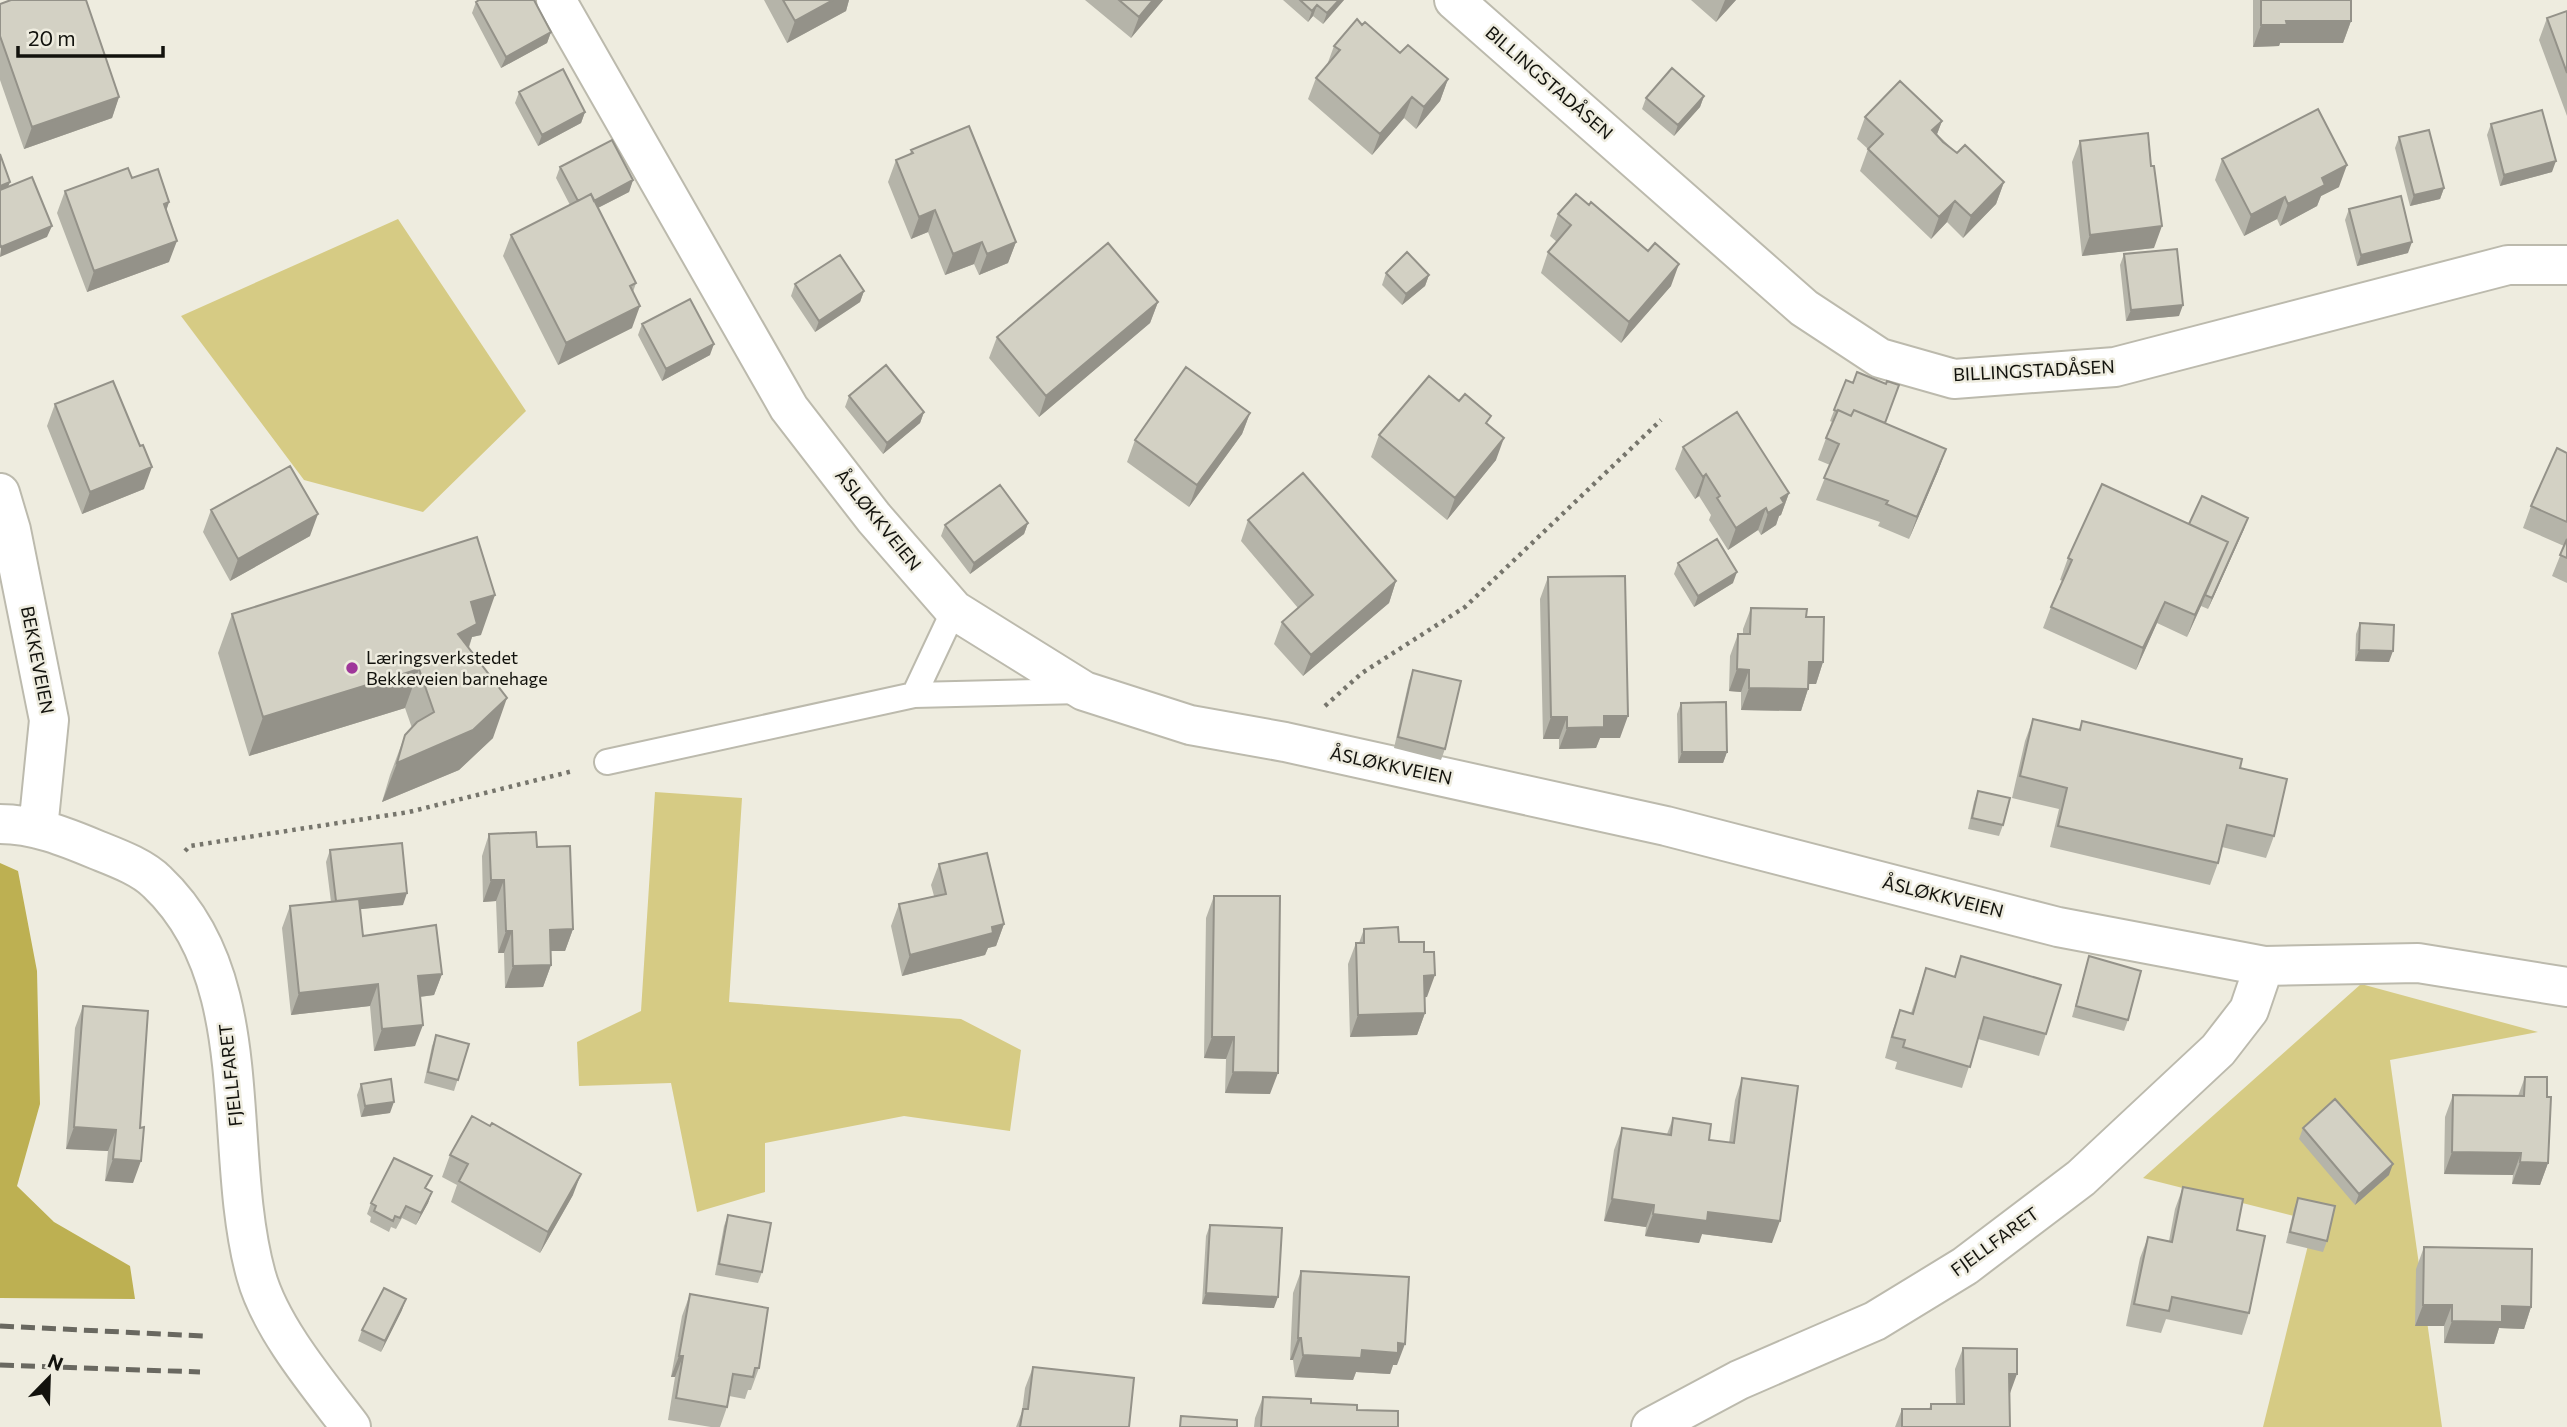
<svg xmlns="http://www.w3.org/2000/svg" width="2567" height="1427" viewBox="0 0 2567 1427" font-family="Commissioner,sans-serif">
<rect width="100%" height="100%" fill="#eeecdf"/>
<!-- green -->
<path fill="#d6cb84" d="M398,219L526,411L423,512L304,480L181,316Z
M655,792L742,798L729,1002L961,1019L1021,1050L1010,1131L904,1116L765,1143V1192L697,1212L671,1083L579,1086L577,1042L641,1011Z
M2361,984L2538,1032L2390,1060L2442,1427H2263L2314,1221L2143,1178Z"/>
<!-- forest -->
<path fill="#bdb052" d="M0,863L18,871L37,971L40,1104L17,1186L54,1222L130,1266L135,1299L0,1298Z"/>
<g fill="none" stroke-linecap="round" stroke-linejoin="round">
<defs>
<path id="lane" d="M914,695L954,610
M607,762L914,695L1083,691"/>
<path id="street" d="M556,0L789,408L874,518L954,610L1084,691L1190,725L1285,742L1666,826L2058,927L2264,966L2418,963L2567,987
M1454,0L1804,308L1880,358L1954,379L2115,367L2508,265H2567
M0,493L11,530L49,720L38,829
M0,824C34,824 66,837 97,850C117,858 142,867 157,882C261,980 221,1148 256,1275C270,1327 318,1384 351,1427
M1651,1427L1739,1380L1875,1321L1965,1266L2081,1178L2218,1050L2249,1010L2264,966"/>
</defs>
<!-- lane casing -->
<use href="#lane" stroke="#bcbaad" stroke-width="28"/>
<!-- street casing -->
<use href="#street" stroke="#bcbaad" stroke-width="42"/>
<!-- path -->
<path stroke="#76756c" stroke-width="4.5" stroke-dasharray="3.5 5" stroke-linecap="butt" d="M1325,706L1362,673L1465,607L1661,420
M185,851L190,846L409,812L573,771"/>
<!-- lane -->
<use href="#lane" stroke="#fff" stroke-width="24"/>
<!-- street -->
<use href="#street" stroke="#fff" stroke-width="38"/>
<!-- rail -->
<path stroke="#696860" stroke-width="5" stroke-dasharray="14 7" stroke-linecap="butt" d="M0,1326L203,1336
M0,1365L200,1372"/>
</g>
<!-- wall -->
<path fill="#b5b4a9" d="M764,0H849L846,11L787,43Z
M1085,0H1163L1131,38Z
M1283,0H1344L1323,24L1313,16L1308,22Z
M1691,0H1736L1716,22Z
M2253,0H2351V21L2343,43H2280L2279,46L2253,47Z
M86,1L119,97L112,118L24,149L0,80V4Z
M476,2L551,32L547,43L501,68L472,13Z
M2567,11V116L2539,40L2547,18Z
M1334,46L1400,53L1448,79L1440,101L1416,129L1404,118L1372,155L1308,99L1316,78L1327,65Z
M519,92L585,112L581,123L538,146L515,103Z
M1704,96L1700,107L1674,136L1642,109L1646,98Z
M1865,117L1942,121L1937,134L1957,153L2004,182L1996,204L1963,238L1947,222L1931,239L1860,171L1868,149L1857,139Z
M2491,124L2552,172L2500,186L2487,135Z
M2399,137L2444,188L2440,199L2410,206L2395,148Z
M2080,141L2154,248L2082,256L2072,162Z
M911,150L1016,242L1008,263L979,275L974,264L945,275L928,232L911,239L888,182L896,160L910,154Z
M2222,159L2339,187L2321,196L2317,206L2280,226L2277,219L2244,236L2215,180Z
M560,167L633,180L629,192L598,208L636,283L633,292L632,328L558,365L503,256L511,235L570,205L556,178Z
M132,178L169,202L166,211L169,262L87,292L57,213L65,191Z
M2349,209L2408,253L2357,266L2345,220Z
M1558,214L1671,286L1621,343L1541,273L1548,252L1557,242L1550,236Z
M2124,254L2179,316L2126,321L2120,265Z
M1386,273L1429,275L1425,286L1402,305L1382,285Z
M795,284L864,291L860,302L815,332L791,296Z
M1158,302L1150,323L1039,417L989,358L997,337Z
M642,324L710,355L662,381L638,335Z
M1846,380L1885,423L1946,449L1938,471L1909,539L1878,526L1880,522L1816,500L1830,465L1818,460L1832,422L1830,421Z
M849,396L924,412L920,423L883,454L845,407Z
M55,404L144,489L82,514L47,426Z
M1250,413L1242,434L1189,507L1127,462L1135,440Z
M1488,425L1496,460L1447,520L1371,457L1379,435Z
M1683,447L1789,493L1781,515L1779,516L1776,525L1761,535L1758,530L1728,550L1709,520L1711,515L1699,496L1695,499L1675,469Z
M2567,453V583L2552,576L2564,546L2523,528L2531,506Z
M211,510L310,536L230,581L203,532Z
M1248,520L1396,581L1389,603L1303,676L1274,644L1282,622L1298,608L1241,541Z
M1028,523L1024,534L970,574L941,536L945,525Z
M2189,524L2244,529L2208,609L2201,606L2187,637L2157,623L2136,670L2043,628L2051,607L2063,581L2060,580L2068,558Z
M1678,563L1733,583L1694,607L1674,574Z
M1548,577L1620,738H1600L1596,748L1559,749V739H1543L1540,599Z
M1751,608L1806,617L1823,662L1816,684H1809L1808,689L1801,711L1741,710V692L1729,691L1730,656L1738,634H1743V629Z
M232,614L481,635L472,637L469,648L493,738L459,770L382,802L390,775L405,735L412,728L405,708L249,756L218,653Z
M2360,623L2389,662L2355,661L2356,634Z
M1413,670L1445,749L1441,760L1394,748L1409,681Z
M1681,703L1727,752L1723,763H1678L1677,714Z
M2033,719L2079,730L2082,721L2240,768L2274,836L2266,858L2222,847L2218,863L2210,885L2050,847L2059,809L2012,798L2025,741Z
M1978,791L2003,825L1999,836L1968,829L1974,802Z
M489,834L537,847L573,929L565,951H550L551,965L543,987L505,988L504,953H498L496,901L483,902L482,856Z
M330,850L403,905L360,909L363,936L442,974L434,995L420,997L415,1046L374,1051L370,1006L291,1015L282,928L290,906L331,902L326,862Z
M939,864L1004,924L996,946L988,948L985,955L902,976L891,926L899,904L934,896L931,885Z
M1214,896L1270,1094L1225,1093L1226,1059L1204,1058L1206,918Z
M1364,929L1399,942L1427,997H1425V1013L1417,1035L1350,1037L1348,964L1356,943H1359Z
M1961,956L2046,1034L2039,1056L1978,1039L1962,1088L1895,1069L1897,1062L1885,1058L1892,1032L1900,1010L1911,1013L1926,968L1954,977Z
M2089,956L2128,1020L2124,1031L2072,1017Z
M83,1006L140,1128L133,1183L105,1181L108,1151L66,1149L75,1028Z
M436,1035L469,1044L454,1091L424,1083L432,1046Z
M2525,1077L2547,1097L2548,1163L2540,1185L2512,1184L2513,1175L2444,1174L2445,1117L2453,1095L2518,1096Z
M1742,1078L1772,1243L1702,1234L1699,1243L1645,1236L1646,1227L1604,1221L1614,1150L1622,1128L1667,1134L1673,1118L1709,1140L1729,1143L1735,1100Z
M361,1084L390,1113L361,1117L357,1095Z
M2303,1128L2389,1175L2355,1205L2299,1139Z
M450,1155L573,1195L540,1253L451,1202L457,1185L442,1177Z
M2183,1187L2237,1230L2249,1313L2242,1335L2166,1319L2161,1333L2126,1326L2140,1258L2148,1237L2169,1241L2175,1209Z
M427,1189L432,1192L428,1203L416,1225L402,1218L396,1229L391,1227L389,1232L370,1222L371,1217L367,1214L371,1203Z
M2298,1198L2327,1241L2323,1252L2286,1243L2294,1209Z
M728,1215L762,1272L758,1283L715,1275L724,1226Z
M1210,1225L1274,1308L1202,1304L1206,1236Z
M2424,1247L2531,1307L2524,1329L2499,1328L2494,1344L2444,1343V1326H2415L2416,1269Z
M1301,1271L1397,1365H1393L1390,1374L1356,1372L1353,1380L1295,1377L1293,1360H1290L1293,1293Z
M690,1294L759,1368L751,1390H748L745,1399L729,1396L727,1407L720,1427H711L668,1420L675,1377H671L682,1316Z
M402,1310L381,1352L358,1341L362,1330Z
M1963,1348L2010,1395V1427H1895L1902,1409H1929L1931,1404H1956L1955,1369Z
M1033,1367L1129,1427H1020L1025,1388Z
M1263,1397L1357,1410L1398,1427H1254L1255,1418Z
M1023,1409L1020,1427H1016Z"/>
<!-- shaded-wall -->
<path fill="#949289" d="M833,0H849L846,11L787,43L795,21Z
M1153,0H1163L1131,38L1139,17Z
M1339,0H1344L1323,24L1327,13Z
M1725,0H1736L1716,22Z
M1317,5L1313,16L1308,22L1312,11Z
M2286,21H2351L2343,43H2280L2279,46L2253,47L2261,25Z
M551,32L547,43L501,68L506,57Z
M1448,79L1440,101L1416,129L1424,107Z
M1704,96L1700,107L1674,136L1678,125Z
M119,97L112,118L24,149L32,127Z
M1412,97L1404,118L1372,155L1380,134Z
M585,112L581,123L538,146L542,135Z
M1942,121L1934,142L1932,130Z
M2556,161L2552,172L2500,186L2504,175Z
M2347,165L2339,187L2321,196L2317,206L2280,226L2288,204L2322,178Z
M633,180L629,192L578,218L582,207Z
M10,182L6,193L0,196V186Z
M2004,182L1996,204L1963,238L1971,216Z
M2444,188L2440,199L2410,206L2414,195Z
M2285,197L2277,219L2244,236L2251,215Z
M1955,201L1947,222L1931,239L1939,217Z
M169,202L162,223L164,204Z
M935,210L928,232L911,239L919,217Z
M52,226L47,237L0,257L1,247Z
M2162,226L2154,248L2082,256L2090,235Z
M177,241L169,262L87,292L94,271Z
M982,242L974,264L945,275L953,254Z
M1016,242L1008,263L979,275L987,254Z
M2412,242L2408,253L2357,266L2361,255Z
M1679,264L1671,286L1621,343L1629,322Z
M1429,275L1425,286L1402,305L1406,294Z
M864,291L860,302L815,332L819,321Z
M1158,302L1150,323L1039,417L1046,396Z
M2183,305L2179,316L2126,321L2131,310Z
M640,306L632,328L558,365L566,343Z
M714,344L710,355L662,381L666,369Z
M924,412L920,423L883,454L887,443Z
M1250,413L1242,434L1189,507L1197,485Z
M1504,438L1496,460L1447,520L1455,498Z
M1946,449L1938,471L1909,539L1917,517Z
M152,467L144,489L82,514L90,492Z
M1706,474L1699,496L1695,499L1703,477Z
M1789,493L1781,515L1779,516L1776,525L1761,535L1768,513L1781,498Z
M1766,508L1758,530L1728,550L1736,528Z
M318,514L310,536L230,581L238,559Z
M2248,518L2244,529L2208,609L2212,598Z
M1028,523L1024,534L970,574L974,563Z
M2228,542L2201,606L2187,637L2195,615Z
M1737,572L1733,583L1694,607L1698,596Z
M1396,581L1389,603L1303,676L1311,655Z
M495,595L481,635L472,637L463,663L444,673L471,602Z
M2165,602L2157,623L2136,670L2143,648Z
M2359,650L2393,651L2389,662L2355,661Z
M1809,662H1823L1816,684H1801Z
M419,669L405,708L249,756L263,717Z
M1737,669L1749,670L1741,692L1729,691Z
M1749,688L1808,689L1801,711L1741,710Z
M507,698L493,738L459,770L382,802L397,763Z
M1604,716H1628L1620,738H1600L1596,748L1559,749L1567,728Z
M1551,717H1567L1559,739H1543Z
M1682,752H1727L1723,763H1678Z
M491,880H504L496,901L483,902Z
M407,893L403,905L332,912L336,901Z
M1004,924L996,946L988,948L985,955L902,976L910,955L992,927Z
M573,929L565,951H542L550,930Z
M506,931H512L504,953H498Z
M551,965L543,987L505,988L513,966Z
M442,974L434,995L410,998L418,976Z
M1435,975L1427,997L1416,998L1424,976Z
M378,984L370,1006L291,1015L299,993Z
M1425,1013L1417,1035L1350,1037L1358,1015Z
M423,1025L415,1046L374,1051L382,1029Z
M1212,1037H1234L1226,1059L1204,1058Z
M1233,1072L1278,1073L1270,1094L1225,1093Z
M394,1102L390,1113L361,1117L365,1106Z
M74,1127L116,1130L108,1151L66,1149Z
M2452,1152L2521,1153L2513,1175L2444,1174Z
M113,1159L141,1161L133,1183L105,1181Z
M2520,1162L2548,1163L2540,1185L2512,1184Z
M2393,1164L2389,1175L2355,1205L2359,1194Z
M581,1174L573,1195L540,1253L548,1232Z
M432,1192L428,1203L416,1225L421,1213Z
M1612,1199L1654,1205L1646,1227L1604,1221Z
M1708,1212L1780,1221L1772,1243L1702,1234L1699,1243L1645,1236L1653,1214Z
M1206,1293L1278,1297L1274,1308L1202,1304Z
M406,1299L402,1310L381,1352L385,1341Z
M2423,1305H2452L2444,1326H2415Z
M2502,1306L2531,1307L2524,1329L2499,1328L2494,1344L2444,1343L2452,1321Z
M1298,1338H1301L1293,1360H1290Z
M1398,1343L1405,1344L1397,1365H1393L1390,1374L1356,1372L1353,1380L1295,1377L1303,1355L1362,1350Z
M679,1356H683L675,1377H671Z
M2009,1374H2017L2009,1396Z"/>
<!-- building -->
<path fill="#d3d1c4" stroke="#949289" stroke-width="2" d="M11,0H86L119,97L32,127L0,36V4Z
M479,0H534L551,32L506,57L476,2Z
M783,0H833L795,21Z
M1119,0H1153L1139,17Z
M1300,0H1339L1327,13L1317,5L1312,11Z
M2261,0H2351V21H2286L2287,25H2261Z
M2567,11V73L2547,18Z
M1357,19L1362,25L1365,22L1400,53L1408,45L1448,79L1424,107L1412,97L1380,134L1316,78L1340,50L1334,46Z
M1672,68L1704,96L1678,125L1646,98Z
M563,69L585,112L542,135L519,92Z
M1900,81L1942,121L1932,130L1943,142L1957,153L1965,145L2004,182L1971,216L1955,201L1939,217L1868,149L1883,134L1865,117Z
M2318,109L2347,165L2322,178L2325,185L2288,204L2285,197L2251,215L2222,159Z
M2542,110L2556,161L2504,175L2491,124Z
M969,126L1016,242L987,254L982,242L953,254L935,210L919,217L896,160L913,153L911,150Z
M2429,130L2444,188L2414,195L2399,137Z
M2148,133L2151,166H2154L2162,226L2090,235L2080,141Z
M612,140L633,180L594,201L591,194L578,201L560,167Z
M0,154L10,182L0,186Z
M128,168L132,178L158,169L169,202L164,204L177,241L94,271L65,191Z
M32,177L52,226L1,247L0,244V190Z
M591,194L636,283L630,286L640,306L566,343L511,235Z
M1576,194L1589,205L1591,202L1648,251L1655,243L1679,264L1629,322L1548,252L1571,225L1558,214Z
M2401,196L2412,242L2361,255L2349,209Z
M1108,243L1158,302L1046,396L997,337Z
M2177,249L2183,305L2131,310L2124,254Z
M1407,252L1429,275L1406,294L1386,273Z
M840,255L864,291L819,321L795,284Z
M690,299L714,344L666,369L642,324Z
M886,365L924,412L887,443L849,396Z
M1186,367L1250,413L1197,485L1135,440Z
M1857,372L1886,384L1887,381L1899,385L1885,423L1854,410L1851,416L1838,410L1837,411L1834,410L1846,380L1853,383Z
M1429,376L1459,401L1465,394L1491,416L1486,423L1504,438L1455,498L1379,435Z
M113,381L140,446L143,445L152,467L90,492L55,404Z
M1838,410L1851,416L1854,410L1946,449L1917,517L1886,504L1888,501L1824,478L1839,444L1826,438Z
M1737,412L1789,493L1781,498L1784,503L1768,513L1766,508L1736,528L1717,498L1720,496L1706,474L1703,477L1683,447Z
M2557,448L2567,453V522L2531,506Z
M290,466L318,514L238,559L211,510Z
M1303,473L1396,581L1311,655L1282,622L1313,595L1248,520Z
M2102,484L2228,542L2195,615L2165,602L2143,648L2051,607L2072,560L2068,558Z
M1000,485L1028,523L974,563L945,525Z
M2202,496L2248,518L2212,598L2205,595L2228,542L2189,524Z
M477,537L495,595L471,602L477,624L458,634L507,698L473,730L397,763L405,735L417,722L434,712L419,669L263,717L232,614Z
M1717,539L1737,572L1698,596L1678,563Z
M2567,539V558L2560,555Z
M1625,576L1628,716H1604V727L1567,728V717H1551L1548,577Z
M1751,608L1807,609L1806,617H1824L1823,662H1809L1808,689L1749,688V670L1737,669L1738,634H1750Z
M2360,623L2394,625L2393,651L2359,650Z
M1413,670L1461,681L1445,749L1398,737Z
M1726,702L1727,752H1682L1681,703Z
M2033,719L2080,730L2082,721L2242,759L2240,768L2287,779L2274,836L2227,825L2218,863L2058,826L2067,788L2020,776Z
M1978,791L2010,798L2003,825L1972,818Z
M536,832L537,847L570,846L573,929L550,930L551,965L513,966L512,931H506L504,880H491L489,834Z
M402,843L407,893L336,901L330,850Z
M987,853L1004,924L992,927L993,933L910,955L899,904L946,894L939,864Z
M1214,896H1280L1278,1073L1233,1072L1234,1037H1212Z
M359,899L363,936L436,925L442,974L418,976L423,1025L382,1029L378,984L299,993L290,906Z
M1398,927L1399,942H1424V952H1434L1435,975L1424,976L1425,1013L1358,1015L1356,943H1364V929Z
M1961,956L2061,985L2046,1034L1984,1017L1970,1067L1903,1047L1905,1040L1892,1037L1900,1010L1913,1014L1926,968L1955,977Z
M2089,956L2141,971L2128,1020L2076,1006Z
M83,1006L148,1011L140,1128L144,1127L141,1161L113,1159L116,1130L74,1127Z
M436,1035L469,1044L458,1080L428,1072Z
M2525,1077H2547V1097H2551L2548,1163L2520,1162L2521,1153L2452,1152L2453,1095L2524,1096Z
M1742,1078L1798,1086L1780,1221L1708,1212L1707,1221L1653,1214L1654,1205L1612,1199L1622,1128L1671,1135L1673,1118L1711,1124L1709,1140L1734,1143Z
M391,1079L394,1102L365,1106L361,1084Z
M2335,1099L2393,1164L2359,1194L2303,1128Z
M472,1116L490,1126L492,1123L581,1174L548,1232L459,1181L468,1164L450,1155Z
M394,1158L432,1176L425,1188L432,1192L421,1213L406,1206L400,1218L395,1216L393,1221L374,1211L376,1206L371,1203Z
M2183,1187L2243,1199L2237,1230L2265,1236L2249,1313L2172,1297L2169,1311L2134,1304L2148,1237L2172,1242Z
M2298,1198L2335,1206L2327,1241L2290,1232Z
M728,1215L771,1223L762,1272L719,1264Z
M1210,1225L1282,1228L1278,1297L1206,1293Z
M2424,1247L2532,1249L2531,1307L2502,1306V1322L2452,1321V1305H2423Z
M1301,1271L1409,1277L1405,1344L1398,1343V1353L1362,1350L1361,1358L1303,1355L1301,1338H1298Z
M384,1288L406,1299L385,1341L362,1330Z
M690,1294L768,1308L759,1368H755L753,1377L733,1374L727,1407L676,1398L683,1356H679Z
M1963,1348L2017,1349V1374H2009L2010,1427H1902V1409H1931V1404H1964Z
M1033,1367L1134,1378L1129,1427H1020L1023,1409H1028Z
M1263,1397L1311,1399V1403L1357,1405V1410L1398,1411V1427H1261Z
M1181,1416L1237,1420V1427H1180Z"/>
<!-- markers -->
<circle fill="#9f379a" stroke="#eeecdf" stroke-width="2.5" cx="352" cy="668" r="7"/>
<g text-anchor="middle" stroke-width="5" stroke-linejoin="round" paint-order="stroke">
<!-- street labels -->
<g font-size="18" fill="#12120d" stroke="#eeecdf">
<text transform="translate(1549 83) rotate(41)" y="6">BILLINGSTADÅSEN</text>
<text transform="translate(2034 371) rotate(-3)" y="6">BILLINGSTADÅSEN</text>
<text transform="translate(878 520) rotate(51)" y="6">ÅSLØKKVEIEN</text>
<text transform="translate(37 660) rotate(79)" y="6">BEKKEVEIEN</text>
<text transform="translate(1391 766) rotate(12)" y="6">ÅSLØKKVEIEN</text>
<text transform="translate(1943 897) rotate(14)" y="6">ÅSLØKKVEIEN</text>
<text transform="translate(231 1075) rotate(-96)" y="6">FJELLFARET</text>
<text transform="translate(1995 1242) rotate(-36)" y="6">FJELLFARET</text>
</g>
<!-- poi labels -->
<g font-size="18" fill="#12120d" stroke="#eeecdf" text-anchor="start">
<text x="366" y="664">Læringsverkstedet<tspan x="366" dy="21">Bekkeveien barnehage</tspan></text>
</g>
</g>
<!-- north arrow -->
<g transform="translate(49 1378) rotate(23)" stroke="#eeecdf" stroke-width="5" paint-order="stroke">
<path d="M0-5L12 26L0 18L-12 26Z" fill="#12120d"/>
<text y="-10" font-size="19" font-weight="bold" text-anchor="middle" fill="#12120d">N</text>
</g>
<!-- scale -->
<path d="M18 46v10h145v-10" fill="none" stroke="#12120d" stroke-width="3.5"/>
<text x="28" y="46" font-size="21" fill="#12120d" stroke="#eeecdf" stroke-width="5" paint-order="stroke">20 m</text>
</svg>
